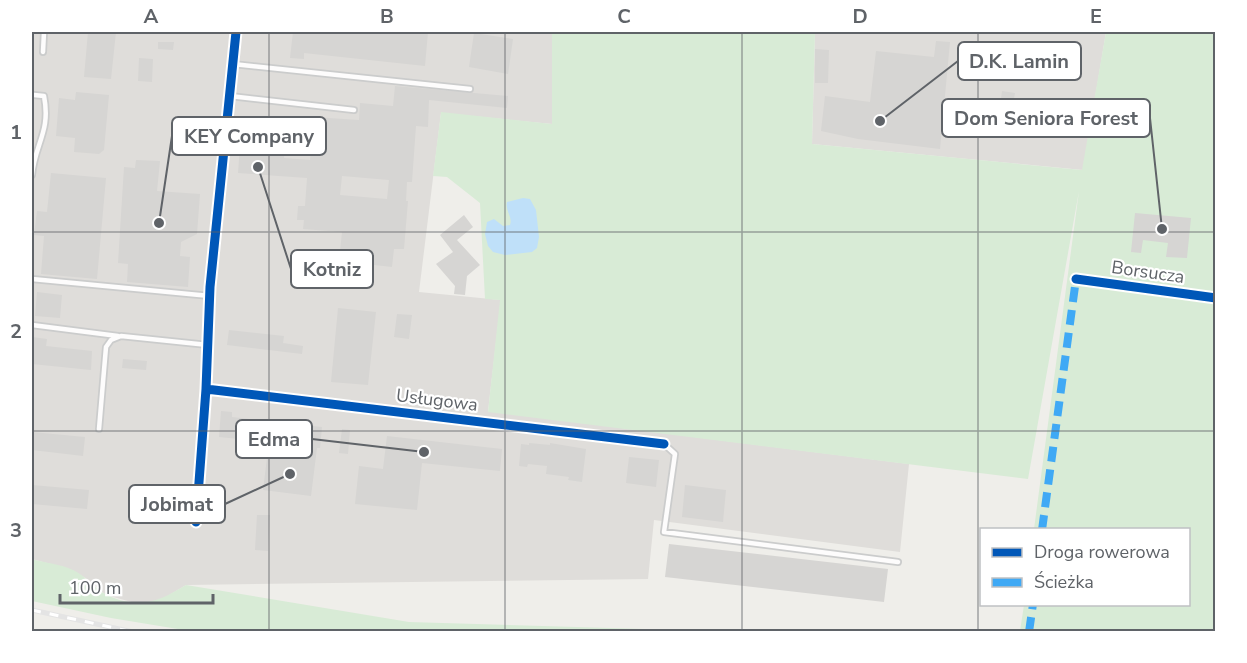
<svg xmlns="http://www.w3.org/2000/svg" width="1247" height="663" viewBox="0 0 1247 663" font-family="'Nunito Sans',sans-serif">
<rect width="100%" height="100%" fill="#efeeea"/>
<!-- industrial -->
<path fill="#dfddda" d="M32,32H552V124L441,113L419,292L501,300L488,411L909,464L900,552L654,520L648,579L186,585L161,600L139,604L106,595L87,579L72,570L32,559Z
M815,32H1106L1083,170L812,144Z"/>
<!-- green -->
<path fill="#d8ebd6" d="M552,32H815L812,144L1082,170L1106,32H1215V631H1020L1024,605L1188,604V530L1034,529L1079,191L1028,479L488,412L500,300L485,299L480,203L447,177L433,176L441,112L552,124Z
M32,559C45,563 61,564 73,570C86,576 95,589 107,595C139,610 158,602 186,585L409,622L713,631H190L111,618L32,601Z"/>
<!-- water -->
<path fill="#bfe0f9" d="M523,198L530,199L536,210L539,237L537,248L532,252L505,255L493,252L488,246L485,234L487,222L494,219L503,226L510,225C513,217 505,211 507,202Z"/>
<!-- building -->
<path fill="#d6d5d3" fill-rule="evenodd" d="M88,32H116L111,79L84,77Z
M293,32H428L425,66L304,53V59L290,58Z
M474,33L513,39L508,74L469,67Z
M936,41L950,42L940,149L858,139L821,131L825,96L870,102L876,51L934,57Z
M158,42H174L173,50L158,49Z
M815,49L829,50L828,83H815Z
M139,58L153,59L152,82L138,81Z
M395,86L508,96L507,108L429,100L428,127L416,126L412,182H407L406,201H408L404,249H394L392,267L339,261L342,232L303,229L304,220H297L298,206H305L307,178L238,173L240,146L264,147V139L285,141L284,158L310,160L313,117L359,120L360,103L393,106ZM342,176L389,180L387,199L340,195Z
M1002,91L1015,93L1011,115L999,113Z
M76,92L109,95L104,150L99,154L74,152L75,138L56,136L59,98L75,100Z
M136,160L160,161L157,191L200,194L197,234L181,242L180,256L190,257L188,287L127,282L128,264L118,263L124,167L135,168Z
M51,173L106,178L97,279L41,274L44,236L34,235L37,211L47,212Z
M1135,213L1191,218L1187,258L1166,257L1168,243L1143,240L1141,253L1131,252Z
M464,215L473,227L457,240L480,265L467,276L465,295L454,294L455,286L436,264L453,252L440,235Z
M37,292L62,295L60,318L35,316Z
M338,308L376,312L368,385L331,382Z
M397,314L412,315L409,339L394,337Z
M229,330L284,336L283,343L303,346L302,354L227,345Z
M32,337L47,339L46,346L92,351L91,370L32,364Z
M123,359L147,361L146,370L122,368Z
M221,411L232,412V417L322,427L320,448H317L311,496L263,490L269,442L219,437Z
M342,429L350,430L348,454L339,453Z
M32,432L85,437L83,456L32,450Z
M387,436L502,449L500,471L422,463L417,510L355,504L359,466L383,469Z
M529,443L550,445V443L586,449L582,482L568,480L569,477L546,474L547,466L528,464L527,467L519,466L521,444L529,445Z
M629,457L659,460L656,487L626,483Z
M32,485L89,490L87,509L32,504Z
M685,485L726,490L723,522L682,517Z
M257,515H270L268,551L255,550Z
M669,544L888,569L884,602L665,577Z"/>
<g fill="none" stroke-linecap="round" stroke-linejoin="round">
<defs>
<path id="lane" d="M43,52L44,32
M233,64L470,89
M230,96L354,110
M32,175C35,143 51,132 44,96L34,95
M32,279L210,296
M32,325L118,336
M99,429L106,347L111,340L121,336L208,345
M664,444L675,454L664,532L898,562"/>
<path id="street" d="M1076,279L1216,298
M206,389L664,444
M196,522L206,389L210,287L236,32"/>
</defs>
<!-- lane casing -->
<use href="#lane" stroke="#cbcccc" stroke-width="8"/>
<!-- street casing -->
<use href="#street" stroke="#cbcccc" stroke-width="12"/>
<!-- lane -->
<use href="#lane" stroke="#fdfcfc" stroke-width="4.5"/>
<!-- street -->
<use href="#street" stroke="#fdfcfc" stroke-width="9"/>
<defs>
<path id="rail" d="M32,610L133,632"/>
</defs>
<!-- rail casing -->
<use href="#rail" stroke="#e4e4e4" stroke-width="5"/>
<!-- rail -->
<use href="#rail" stroke="#fff" stroke-width="3" stroke-dasharray="9" stroke-linecap="butt"/>
<!-- quiet -->
<path stroke="#3fa9f5" stroke-width="8" stroke-dasharray="15 8" stroke-linecap="butt" d="M1042,530L1076,279
M1029,632L1033,604"/>
<defs>
<path id="cycleway" d="M1076,279L1216,298
M206,389L664,444
M196,522L206,389L210,287L236,32"/>
</defs>
<!-- cycleway casing -->
<use href="#cycleway" stroke="#fff" stroke-width="13"/>
<!-- cycleway -->
<use href="#cycleway" stroke="#0057b8" stroke-width="9"/>
</g>
<!-- grid -->
<path fill="none" stroke="#5f6368" stroke-width="1.5" stroke-opacity="0.55" d="M269,32V632M505,32V632M742,32V632M978,32V632M32,232H1216M32,431H1216"/>
<g text-anchor="middle" stroke-width="4.5" stroke-linejoin="round" paint-order="stroke">
<!-- street labels -->
<g font-size="18" fill="#5f6368" stroke="#fff">
<text transform="translate(1148 272) rotate(8)" y="6">Borsucza</text>
<text transform="translate(437 400) rotate(7)" y="6">Usługowa</text>
</g>
</g>
<!-- callouts -->
<path fill="none" stroke="#5f6368" stroke-width="2" d="M880 121L958 61M1162 229L1150 118M159 223L172 136M258 167L291 269M424 452L312 439M290 474L225 504"/>
<g fill="#5f6368" stroke="#fff" stroke-width="2">
<circle cx="880" cy="121" r="6"/>
<circle cx="1162" cy="229" r="6"/>
<circle cx="159" cy="223" r="6"/>
<circle cx="258" cy="167" r="6"/>
<circle cx="424" cy="452" r="6"/>
<circle cx="290" cy="474" r="6"/>
</g>
<g fill="#fff" stroke="#5f6368" stroke-width="2">
<rect x="958" y="42" width="123" height="38" rx="6"/>
<rect x="942" y="99" width="208" height="38" rx="6"/>
<rect x="172" y="117" width="154" height="38" rx="6"/>
<rect x="291" y="250" width="82" height="38" rx="6"/>
<rect x="236" y="420" width="76" height="38" rx="6"/>
<rect x="129" y="485" width="96" height="38" rx="6"/>
</g>
<g font-size="20" text-anchor="middle" font-weight="bold" fill="#5f6368">
<text x="1019" y="68">D.K. Lamin</text>
<text x="1046" y="125">Dom Seniora Forest</text>
<text x="249" y="143">KEY Company</text>
<text x="332" y="276">Kotniz</text>
<text x="274" y="446">Edma</text>
<text x="177" y="511">Jobimat</text>
</g>
<!-- border -->
<rect width="1247" height="663" fill="none" stroke="#ffffff" stroke-width="66"/>
<!-- legend -->
<rect x="980" y="528" width="210" height="78" fill="#ffffff" stroke="#bfc1c3" stroke-width="1.5"/>
<rect x="992" y="548" width="30" height="9" fill="#0057b8" stroke="#bfc1c3" stroke-width="1.5"/>
<text x="1034" y="558" font-size="18" fill="#5f6368">Droga rowerowa</text>
<rect x="992" y="578" width="30" height="9" fill="#3fa9f5" stroke="#bfc1c3" stroke-width="1.5"/>
<text x="1034" y="588" font-size="18" fill="#5f6368">Ścieżka</text>
<!-- scale -->
<path d="M60 594v9h153v-9" fill="none" stroke="#5f6368" stroke-width="3"/>
<text x="69" y="594" font-size="18" fill="#5f6368" stroke="#ffffff" stroke-width="4.5" paint-order="stroke">100 m</text>
<rect x="33" y="33" width="1181" height="597" fill="none" stroke="#5f6368" stroke-width="2"/>
<g font-size="20" text-anchor="middle" font-weight="bold" fill="#5f6368">
<text x="151" y="23">A</text>
<text x="387" y="23">B</text>
<text x="624" y="23">C</text>
<text x="860" y="23">D</text>
<text x="1096" y="23">E</text>
<text x="16" y="139">1</text>
<text x="16" y="338">2</text>
<text x="16" y="537">3</text>
</g>
</svg>
